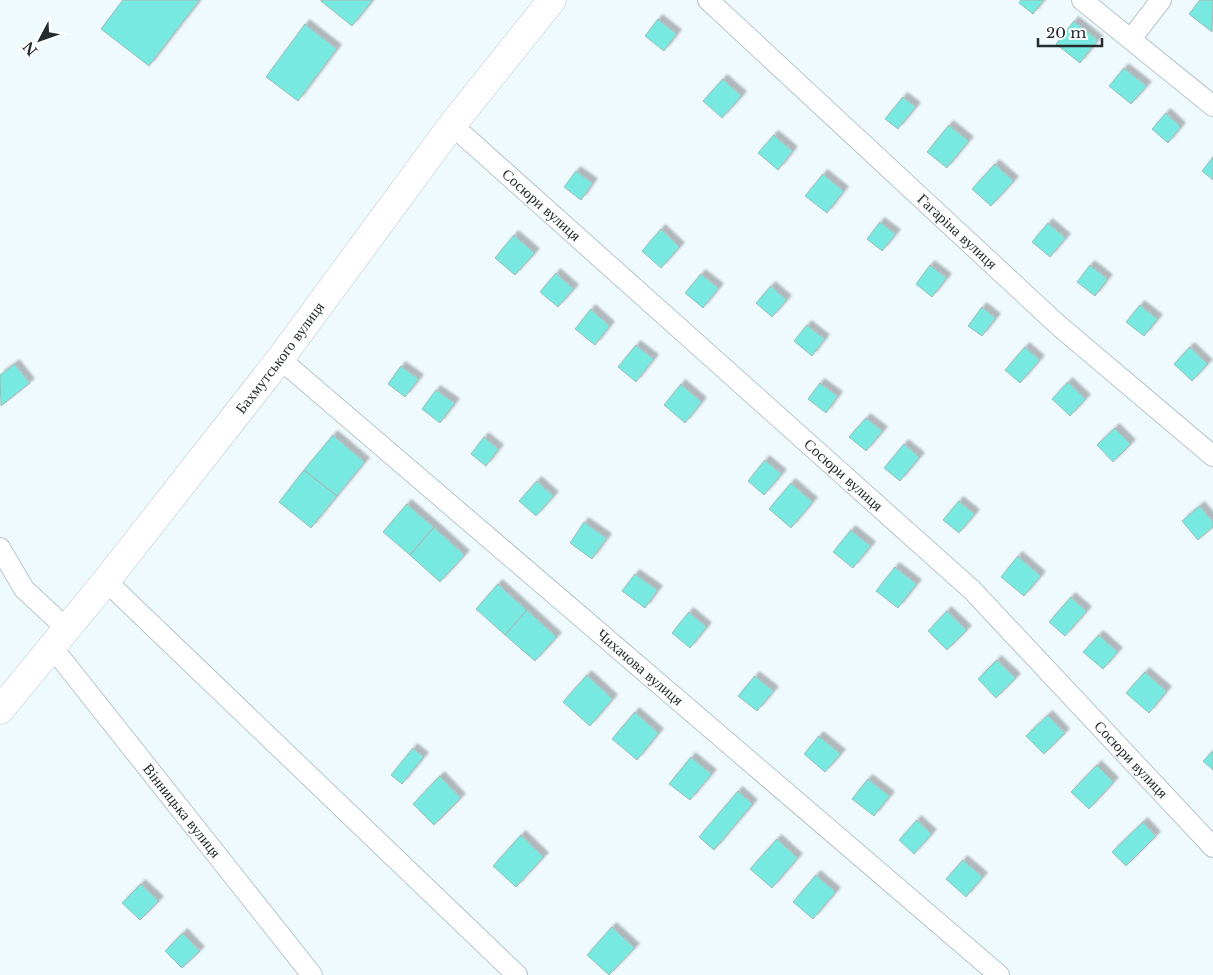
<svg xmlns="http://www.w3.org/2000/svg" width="1213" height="975" viewBox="0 0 1213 975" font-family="'Libre Baskerville',serif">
<defs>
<filter id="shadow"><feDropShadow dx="4.5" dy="-4.5" stdDeviation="1" flood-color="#0004"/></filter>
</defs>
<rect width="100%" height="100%" fill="#effafe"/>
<!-- building -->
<path fill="#78e9e1" stroke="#a8b7b5" filter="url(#shadow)" d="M123,0H200L149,66L101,29Z
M321,0H373L352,26L321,1Z
M1021,0H1044L1033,14L1019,3Z
M1200,0H1213L1212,32L1189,14Z
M658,19L677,34L664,51L645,36Z
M1074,21L1098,40L1080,63L1056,44Z
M305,24L337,49L298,101L266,77Z
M1124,68L1147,86L1131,104L1109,86Z
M723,79L742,96L722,118L703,101Z
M903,97L916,107L898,129L885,119Z
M1166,113L1181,127L1168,143L1152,129Z
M949,125L969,141L947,168L927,152Z
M774,135L793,151L778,170L758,153Z
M1213,157V180L1202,171Z
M995,164L1014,181L991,206L972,189Z
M576,171L593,183L581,200L564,187Z
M823,174L844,191L827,213L805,196Z
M880,222L896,234L882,251L867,239Z
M1048,223L1066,238L1050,257L1032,242Z
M661,229L680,247L661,268L642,251Z
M514,235L535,253L515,275L495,258Z
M930,265L947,278L932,297L916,284Z
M1090,265L1108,279L1095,296L1077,282Z
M556,273L574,289L558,307L540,292Z
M701,274L719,288L703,308L685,293Z
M771,286L787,300L772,317L756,303Z
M1140,305L1158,319L1144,336L1126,322Z
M982,307L996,318L982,336L968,326Z
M591,309L610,326L595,345L575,329Z
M807,325L825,339L812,356L794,341Z
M636,345L654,359L636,382L618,367Z
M1025,347L1040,360L1020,383L1005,370Z
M1190,347L1208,364L1192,381L1174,364Z
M15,364L30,383L1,406L0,375Z
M401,366L419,379L405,397L388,384Z
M1068,382L1086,399L1070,416L1052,399Z
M820,383L838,396L826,413L808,399Z
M681,384L702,402L685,423L664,405Z
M436,390L455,403L440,423L422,409Z
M866,418L883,431L866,451L849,437Z
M1115,428L1131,444L1113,462L1097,445Z
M333,435L365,462L337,496L304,470Z
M484,437L499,449L486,466L471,454Z
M904,444L920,457L900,481L884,468Z
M765,460L782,474L764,495L748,481Z
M304,470L337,496L311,528L279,502Z
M537,481L554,496L536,516L519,501Z
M791,483L813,502L791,528L769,509Z
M959,501L975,514L959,533L943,520Z
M407,504L434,527L410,555L383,532Z
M1200,506L1213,521V527L1198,540L1182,521Z
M584,522L607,538L592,559L570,543Z
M434,527L465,555L440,582L410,555Z
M851,530L871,546L853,568L833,552Z
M1018,556L1041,576L1024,596L1001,577Z
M895,567L917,584L898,608L876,591Z
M635,574L658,590L645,608L622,591Z
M498,584L527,610L505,635L476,609Z
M1071,597L1087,611L1065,636L1049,622Z
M527,610L557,637L535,661L505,635Z
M947,611L967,630L947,650L928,631Z
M689,612L707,627L690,648L672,633Z
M1099,635L1118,652L1103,669L1083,652Z
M997,660L1016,678L996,698L978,679Z
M1145,672L1167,691L1149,713L1126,693Z
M587,675L613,699L590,726L563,702Z
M755,676L774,691L757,711L738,696Z
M635,712L659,733L637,760L612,739Z
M1048,715L1065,733L1044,754L1026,736Z
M819,736L841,754L825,772L804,754Z
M413,748L424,757L402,784L391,775Z
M1213,751V770L1203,761Z
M691,757L712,774L690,800L669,784Z
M1097,765L1114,782L1089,809L1071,792Z
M440,776L461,798L434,825L413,804Z
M868,779L890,796L874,816L852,799Z
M738,791L753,804L714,850L699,837Z
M917,820L932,834L914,854L899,840Z
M1143,822L1156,836L1126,866L1112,852Z
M521,835L544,857L516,887L493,866Z
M777,839L798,858L772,888L750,869Z
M963,860L983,877L966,897L946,879Z
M816,875L836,892L813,919L793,902Z
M141,884L159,901L140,920L122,903Z
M612,927L635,948L609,975L587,955Z
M183,933L200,951L182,968L165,951Z"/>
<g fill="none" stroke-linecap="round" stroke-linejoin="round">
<defs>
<g id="street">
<path id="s1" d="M708,0L1058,325L1213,456"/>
<path d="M1082,0L1213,106"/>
<path d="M1131,39L1161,0"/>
<path id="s2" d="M452,125L972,590L1213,847"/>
<path id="s3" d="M280,359L999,975"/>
<path d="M0,548L24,589L67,629"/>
<path d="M106,581L517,975"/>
<path id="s4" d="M52,647L312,975"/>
</g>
<g id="secondary">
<path id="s5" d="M0,710L106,581L280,359L452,125L552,0"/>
</g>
</defs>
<!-- street casing -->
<use href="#street" stroke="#b7c5ca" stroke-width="22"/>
<!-- secondary casing -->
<use href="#secondary" stroke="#b7c5ca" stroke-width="29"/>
<!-- street -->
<use href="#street" stroke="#fff" stroke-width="20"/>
<!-- secondary -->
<use href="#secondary" stroke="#fff" stroke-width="28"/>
</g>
<g text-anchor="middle" stroke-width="4.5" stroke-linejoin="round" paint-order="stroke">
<!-- street labels -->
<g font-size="15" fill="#262c2e" stroke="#fff">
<text dy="5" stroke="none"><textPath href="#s2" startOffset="120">Сосюри вулиця</textPath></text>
<text dy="5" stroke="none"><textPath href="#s1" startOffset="340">Гагаріна вулиця</textPath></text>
<text dy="5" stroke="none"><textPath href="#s5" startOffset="450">Бахмутського вулиця</textPath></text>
<text dy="5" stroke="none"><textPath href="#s2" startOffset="525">Сосюри вулиця</textPath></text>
<text dy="5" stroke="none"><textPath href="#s3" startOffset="474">Чихачова вулиця</textPath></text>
<text dy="5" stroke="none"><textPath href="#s2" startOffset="930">Сосюри вулиця</textPath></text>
<text dy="5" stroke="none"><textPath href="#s4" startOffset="209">Вінницька вулиця</textPath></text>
</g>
</g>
<!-- north arrow -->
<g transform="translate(40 40) rotate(229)" stroke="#ffffff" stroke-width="4" paint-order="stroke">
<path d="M0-4L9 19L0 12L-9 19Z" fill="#262c2e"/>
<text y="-8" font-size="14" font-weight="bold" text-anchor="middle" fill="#262c2e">N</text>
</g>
<!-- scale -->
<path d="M1038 38v8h64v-8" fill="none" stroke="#262c2e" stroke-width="2.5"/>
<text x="1046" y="38" font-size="15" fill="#262c2e" stroke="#ffffff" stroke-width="4" paint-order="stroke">20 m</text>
</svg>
